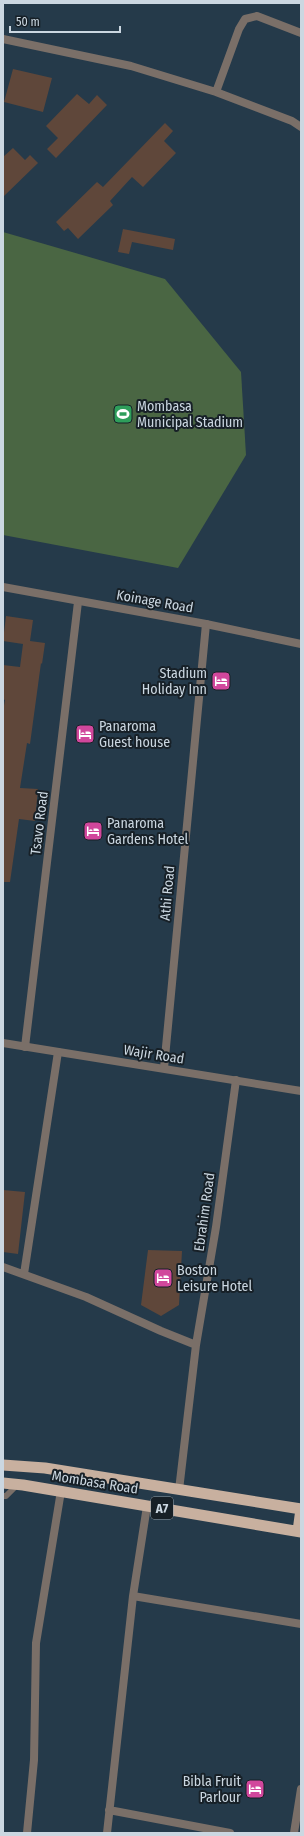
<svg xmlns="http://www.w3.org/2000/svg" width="304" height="1836" viewBox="0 0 304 1836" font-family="'Fira Sans Condensed',sans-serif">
<rect width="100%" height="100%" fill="#253a4a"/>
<!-- green -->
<path fill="#4a6643" d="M3,232L165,279L241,372L246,455L178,568L3,535Z"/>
<!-- building -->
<path fill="#5f473a" d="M13,69L52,78L43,112L4,102Z
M77,94L89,104L97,95L107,105L56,158L47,149L58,138L46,126Z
M165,123L173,131L164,141L176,153L143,187L132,177L110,201L113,205L78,239L68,228L64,231L56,222L97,182L103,187Z
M13,148L25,160L30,155L38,163L3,197V157Z
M123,229L175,239L173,250L132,242L129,254L118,252Z
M6,616L33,620L30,641L45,643L42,664L41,663L30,744L27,743L20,788L38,789L35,821L19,819L10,882H3V711L5,700L3,699V665L20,667L23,644L3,641Z
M3,1190L25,1192L18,1254L3,1252Z
M148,1250L182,1251L179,1305L161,1316L141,1305Z"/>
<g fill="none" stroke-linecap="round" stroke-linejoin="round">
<!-- service -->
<path stroke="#7a6f68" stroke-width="6" d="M3,1496H6L18,1484"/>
<!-- minor -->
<path stroke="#7a6f68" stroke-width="8" d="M3,39L131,66L216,92L239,29L245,19L257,16L301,33
M216,92L292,121L301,127
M25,1047L78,602
M164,1068L206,624
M3,1267L86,1297L161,1331L196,1345
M24,1274L58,1052
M179,1490L196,1345L216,1227L236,1080
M133,1596L301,1624
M109,1810L230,1833
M27,1833L34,1760L36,1643L61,1491
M107,1833L133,1596L147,1506"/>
<!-- tertiary -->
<path stroke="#7a6f68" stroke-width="8" d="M3,587L206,624L301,644
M3,1043L301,1091
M294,1833L301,1789"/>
<!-- trunk -->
<path stroke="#c8b09f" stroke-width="11" d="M3,1465L45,1468L301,1509
M3,1483L23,1485L301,1532
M298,1531L301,1509"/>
</g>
<!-- icons -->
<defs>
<symbol id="stadium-square" viewBox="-11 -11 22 22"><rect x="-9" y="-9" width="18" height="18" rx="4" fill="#2e9e5b" stroke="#172027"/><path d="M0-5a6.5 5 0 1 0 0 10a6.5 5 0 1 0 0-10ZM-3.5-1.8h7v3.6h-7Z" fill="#fff"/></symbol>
<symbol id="hotel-square" viewBox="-11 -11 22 22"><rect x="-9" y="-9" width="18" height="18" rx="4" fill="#d1479c" stroke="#172027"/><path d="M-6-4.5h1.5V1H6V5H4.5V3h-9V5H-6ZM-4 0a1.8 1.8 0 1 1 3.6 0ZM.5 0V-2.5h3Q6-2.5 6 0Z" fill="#fff"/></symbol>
</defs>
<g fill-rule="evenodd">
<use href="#stadium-square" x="112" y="403" width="22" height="22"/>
<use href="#hotel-square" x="210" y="670" width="22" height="22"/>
<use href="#hotel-square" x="74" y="723" width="22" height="22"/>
<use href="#hotel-square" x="82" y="820" width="22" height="22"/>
<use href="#hotel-square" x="152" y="1267" width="22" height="22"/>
<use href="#hotel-square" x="244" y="1778" width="22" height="22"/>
</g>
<g text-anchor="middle" stroke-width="4" stroke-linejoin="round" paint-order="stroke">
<!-- shield labels -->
<rect fill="#172027" stroke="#95a0a9" stroke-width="1" x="151" y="1497" width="22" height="22" rx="3"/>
<g font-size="13" font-weight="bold" fill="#cbd7e1">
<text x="162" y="1513">A7</text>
</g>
<!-- poi labels -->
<g font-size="14" fill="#cbd7e1" stroke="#172027" text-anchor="start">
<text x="137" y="411">Mombasa<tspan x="137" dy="16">Municipal Stadium</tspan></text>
<text x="207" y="678" text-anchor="end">Stadium<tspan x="207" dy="16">Holiday Inn</tspan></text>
<text x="99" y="731">Panaroma<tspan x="99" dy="16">Guest house</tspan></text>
<text x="107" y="828">Panaroma<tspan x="107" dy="16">Gardens Hotel</tspan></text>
<text x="177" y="1275">Boston<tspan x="177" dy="16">Leisure Hotel</tspan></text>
<text x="241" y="1786" text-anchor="end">Bibla Fruit<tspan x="241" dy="16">Parlour</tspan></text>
</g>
<!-- street labels -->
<g font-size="14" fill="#cbd7e1" stroke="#172027">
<text transform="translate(155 601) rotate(10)" y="5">Koinage Road</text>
<text transform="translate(39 823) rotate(-83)" y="5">Tsavo Road</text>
<text transform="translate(167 893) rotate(-85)" y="5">Athi Road</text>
<text transform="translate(154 1054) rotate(9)" y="5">Wajir Road</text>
<text transform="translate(204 1212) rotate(-82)" y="5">Ebrahim Road</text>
<text transform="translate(95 1482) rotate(9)" y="5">Mombasa Road</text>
</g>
</g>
<!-- border -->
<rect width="304" height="1836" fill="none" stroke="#cbd7e1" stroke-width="8"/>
<!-- scale -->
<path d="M10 26v6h110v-6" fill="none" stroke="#cbd7e1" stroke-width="2"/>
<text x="16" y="26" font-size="12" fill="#cbd7e1" stroke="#172027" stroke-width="3" paint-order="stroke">50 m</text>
</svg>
